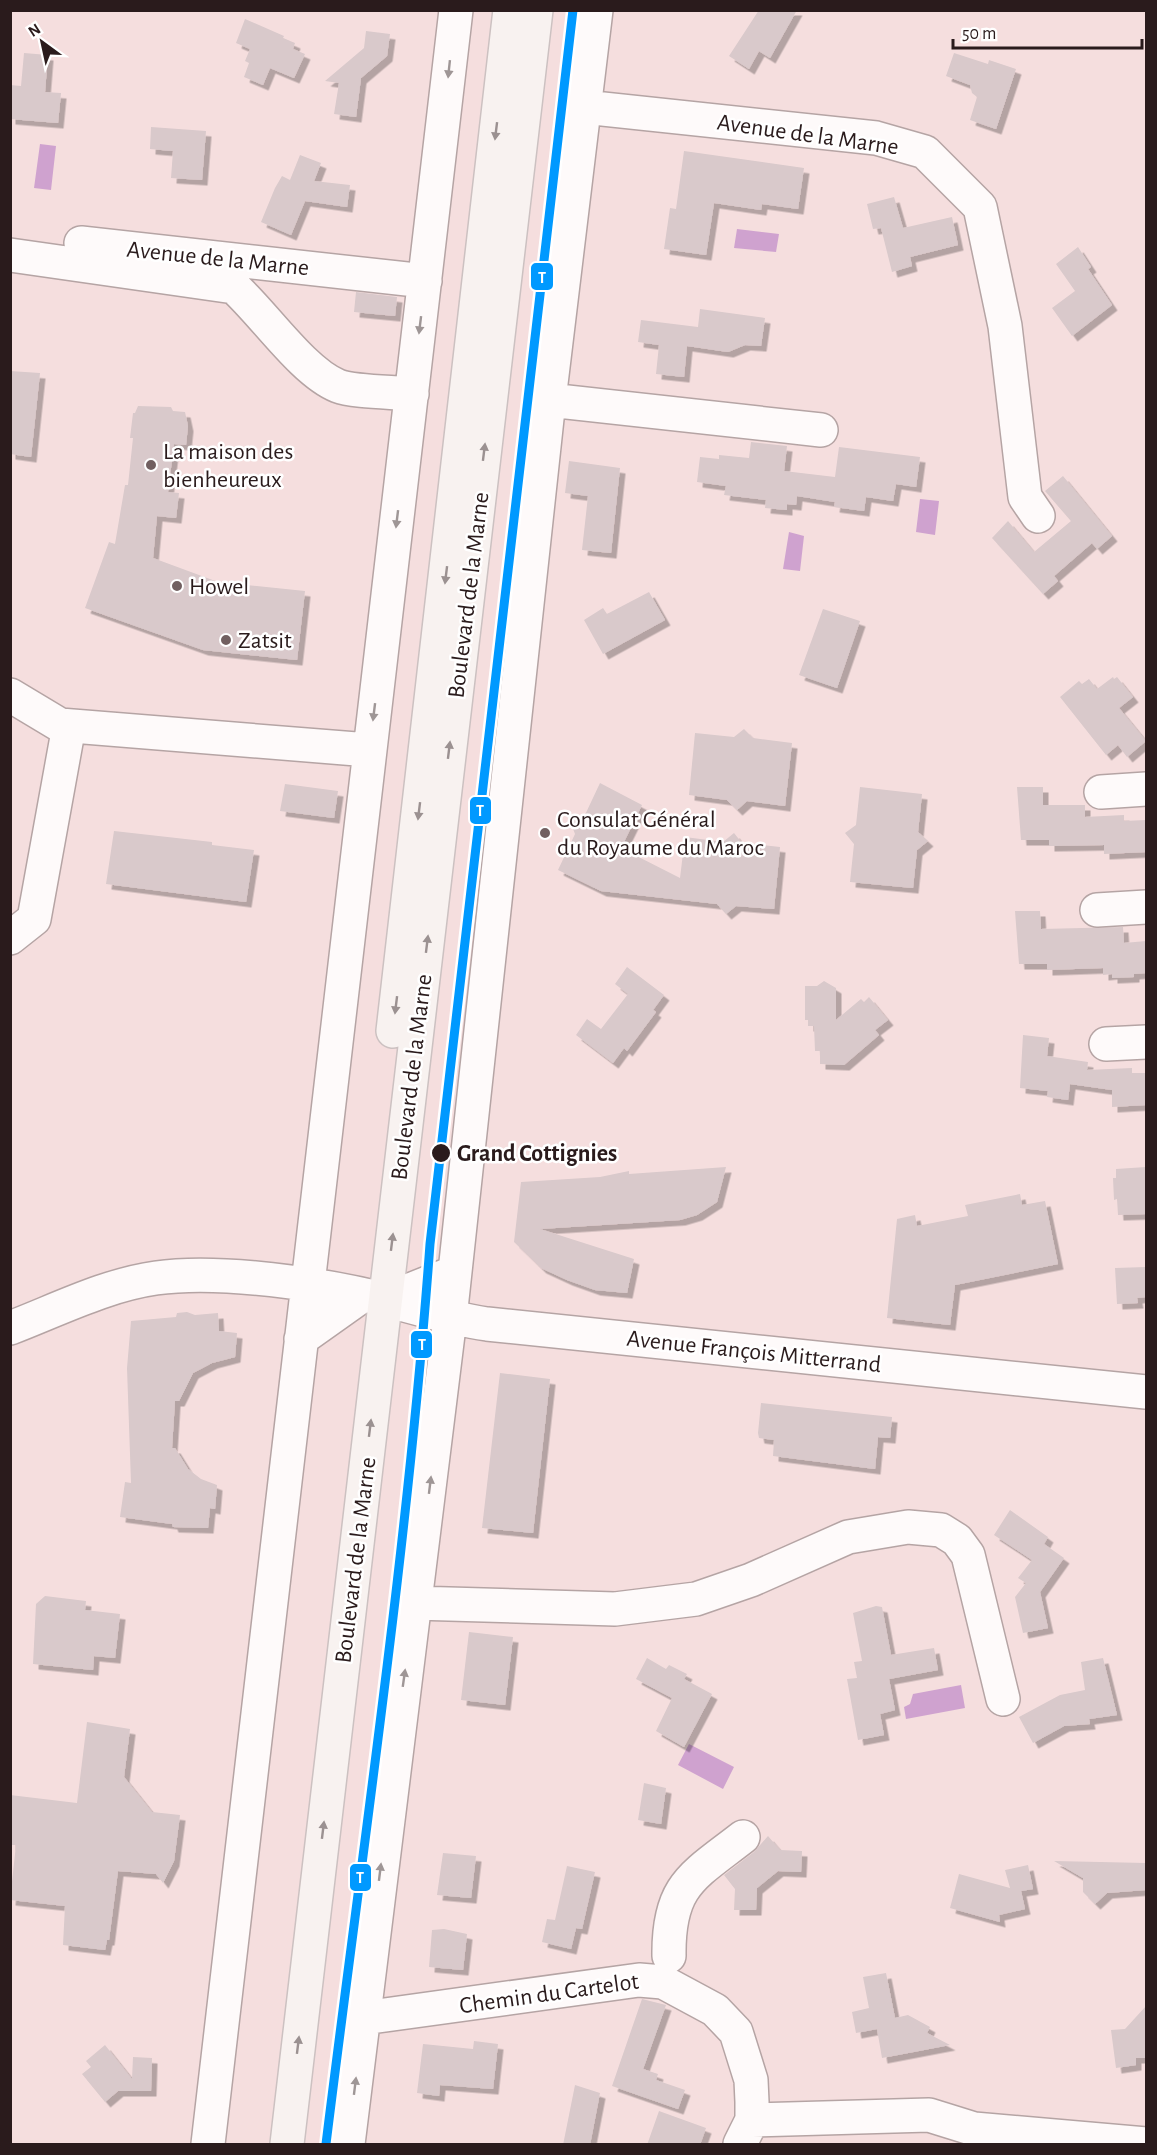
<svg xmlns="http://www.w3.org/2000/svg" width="1157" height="2155" viewBox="0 0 1157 2155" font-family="'Alegreya Sans',sans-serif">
<defs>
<filter id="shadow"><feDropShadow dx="5.5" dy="5.5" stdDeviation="0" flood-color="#0004"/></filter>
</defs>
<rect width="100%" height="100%" fill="#f5dede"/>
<!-- water -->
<path fill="#cfa2cf" d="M40,144L56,146L51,190L34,188Z
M737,229L779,234L776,252L734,248Z
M920,499L939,501L935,535L916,532Z
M789,532L804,536L800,571L783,569Z
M961,1685L965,1708L906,1719L904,1707L910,1704L913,1694Z
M689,1744L734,1767L723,1789L678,1765Z"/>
<!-- building -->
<path fill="#d9c9cb" filter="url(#shadow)" d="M759,10H797L770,58L759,51L749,69L729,56Z
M245,19L284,36L283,38L295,43L293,49L305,54L294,78L270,68L263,85L244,77L249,63L245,61L250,49L236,43Z
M366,31L390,34L387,56L361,78L356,117L334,114L339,83L325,81L364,48Z
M24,53L48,55L45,92L61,93L58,123L10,119V85L21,86Z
M954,53L988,64L989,60L1016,69L996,129L970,120L977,97L972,93L970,85L946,76Z
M151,127L206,131L202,180L171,178L173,151L150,149Z
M684,151L804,168L798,209L762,204L761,210L714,203L706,255L664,249L670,208L676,209Z
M300,155L321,163L314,181L350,185L347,207L305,201L291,235L261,222L275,188L282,176L290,180Z
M894,197L903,228L952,217L958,245L910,257L912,266L892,272L881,228L873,229L867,204Z
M1078,247L1091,267L1088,269L1112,305L1072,336L1052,308L1075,291L1056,264Z
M356,292L397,297L395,316L354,312Z
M700,309L765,318L761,346L745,345L728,352L687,346L684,377L656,374L659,345L638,342L641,320L698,327Z
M10,371L40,373L31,457L10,454Z
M138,406L171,407L173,411L185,412L188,426L186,445L174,444L168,492L179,493L176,518L157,516L153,558L218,582L305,591L297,660L203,650L85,608L109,542L115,544L125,485H128L133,438H130L133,413H135Z
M751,442L787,446L784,471L835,477L839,447L920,457L916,487L896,484L893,501L866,497L864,511L834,507L835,502L797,496L796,505L787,504V510L765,508L766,500L724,495L726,486L697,482L700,457L719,459V455L749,458Z
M569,461L620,468L611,553L582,550L588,496L565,493Z
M1063,476L1112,536L1097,549L1092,543L1054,576L1058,581L1043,594L992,538L1008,521L1034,552L1071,521L1045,491Z
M649,592L665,620L603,654L584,620L603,608L607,614Z
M823,609L860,621L837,688L799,675Z
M1113,677L1114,679L1117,677L1133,697L1119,708L1146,741L1127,757L1118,745L1106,755L1060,697L1079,681L1082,684L1089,679L1097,689Z
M744,729L753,738L792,743L785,806L747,801L737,810L727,800L689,795L695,733L734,737Z
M600,783L642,805L621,848L680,878L685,837L723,842L734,833L742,843L780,847L774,909L736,906L726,914L717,904L601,891L558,870L575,834L570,821L584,817Z
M285,784L338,791L334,818L280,811Z
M860,787L922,794L918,832L928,841L917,850L913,888L850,882L854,844L845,833L856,825Z
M1017,787H1043V805H1085V817L1124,815V821L1146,820V852L1104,854V845L1049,846V840H1021Z
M114,831L212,842V845L254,850L246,902L106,884Z
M1015,911H1040L1041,929L1123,927L1124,943L1146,941V973L1134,974V977L1112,978V974L1103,975V968L1047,970V964H1019Z
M627,967L664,995L653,1010L656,1012L627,1051L624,1048L613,1063L576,1035L587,1019L601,1029L628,994L615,984Z
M824,981L836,988V1020L861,999L864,1002L869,997L888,1020L875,1030L879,1035L844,1065L820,1064V1051H815L814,1026H808V1020H805V986H817Z
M1023,1035L1049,1038L1047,1056L1088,1062L1087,1070L1132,1068V1073H1146V1105L1112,1107V1090L1070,1084L1068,1100L1047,1097L1048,1091L1020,1088Z
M726,1167L717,1202L697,1215L680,1220L540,1229L634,1259L627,1293L595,1290L567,1280L541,1268L514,1242L521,1182L600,1177L629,1171V1174Z
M1146,1167V1214L1118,1215L1117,1199L1114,1200L1113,1178H1116V1169Z
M1020,1194L1022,1205L1045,1201L1058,1264L955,1285L950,1325L887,1318L897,1219L915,1215L917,1226L968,1216L965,1205Z
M1146,1267V1297L1137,1298L1138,1303L1117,1304L1115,1268Z
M187,1312L195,1315L218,1313L219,1331L237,1333L235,1357L212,1363L193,1373L179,1401H175L172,1448H175L188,1469L201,1479L217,1485L215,1509L210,1508L208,1528L173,1527L172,1524L120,1517L125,1482L131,1483L127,1368L131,1321L176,1317L177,1313Z
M500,1373L550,1379L533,1533L482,1528Z
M761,1403L892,1417L890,1438L878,1437L875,1469L773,1456L774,1440L759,1438L758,1433Z
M1010,1510L1048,1537L1044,1544L1064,1558L1040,1592L1048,1628L1023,1633L1015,1597L1026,1583L1018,1578L1032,1560L994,1535Z
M45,1596L86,1601L85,1610L120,1614L115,1658L94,1656L93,1670L33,1664L36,1604Z
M876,1606L882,1607L891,1655L934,1648L938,1670L889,1679L895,1710L880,1714L884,1735L858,1740L847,1679L857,1678L854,1662L862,1661L853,1613Z
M469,1632L513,1637L505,1705L461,1700Z
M647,1658L666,1669L669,1665L687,1674L684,1679L712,1694L684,1747L656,1731L672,1698L636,1679Z
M1103,1658L1117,1715L1089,1719L1090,1724L1064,1726L1033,1743L1019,1717L1060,1695L1085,1690L1081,1662Z
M87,1722L130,1729L124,1777L152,1812L180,1815L174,1861L163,1883L156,1874L118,1871L109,1940H107L105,1950L63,1945L65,1906L10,1900L16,1845H10V1795L77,1803Z
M644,1783L666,1788L661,1824L638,1820Z
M768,1836L780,1850L802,1851L801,1872L778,1871L757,1888L756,1910H734L735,1889L724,1875L754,1852Z
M443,1853L476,1856L471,1898L437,1895Z
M1054,1861L1146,1863V1890L1107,1893L1095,1904L1083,1892V1878Z
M1028,1865L1033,1889L1021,1891L1025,1909L999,1915L1000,1922L950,1908L959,1874L1010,1888L1005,1870Z
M567,1866L595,1872L582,1929L576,1928L571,1949L542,1942L547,1919L555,1920Z
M444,1929L467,1934L463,1970L429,1967L432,1930Z
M886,1973L895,2018L908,2015L930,2027L927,2033L950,2045L882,2058L877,2029L856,2033L852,2012L869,2008L863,1977Z
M642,1999L666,2005L643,2069L658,2074L656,2080L685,2090L678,2109L612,2086Z
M1146,2006V2058H1136V2065L1116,2068L1111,2030L1125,2029Z
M474,2041L498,2044L493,2089L440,2085L439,2096L417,2093L423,2044L473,2049Z
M105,2045L132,2079L133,2057L152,2058L151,2091H118L105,2102L82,2074L91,2067L86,2061Z
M575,2085L600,2093L590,2145H563Z
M659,2111L706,2128L700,2145H647Z"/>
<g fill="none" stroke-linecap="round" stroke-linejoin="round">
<defs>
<path id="minor" d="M584,107L876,138L925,152L980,207L1005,326L1025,497L1038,516
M81,243L425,281
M10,255L234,287C264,314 303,372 338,386C353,392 393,392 412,394
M549,400L821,430
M10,695L60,725L369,750
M1101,792L1146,789
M1097,910L1146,907
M10,938L34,919L69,726
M1106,1044L1146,1042
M385,1300L455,1272
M10,1328C57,1310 106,1285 156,1278C219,1269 324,1284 386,1300C420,1309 452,1319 487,1324L1146,1392
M301,1339L363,1295
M414,1603L615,1609L696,1599L751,1580L848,1537L908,1527L941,1530L957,1540L968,1555L1003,1699
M669,1956C668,1885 693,1876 743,1837
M363,2018L639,1980L663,1982L715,2010L736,2032L751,2080L752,2102V2120L740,2144
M752,2120L929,2115L974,2129L1146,2144
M208,2144L456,10
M348,2144L450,1318L549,400L596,10"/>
<path id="major" d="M393,1031L510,10
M287,2144L536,10"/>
</defs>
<!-- minor casing -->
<use href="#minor" stroke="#b5a4a4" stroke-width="36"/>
<!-- major casing -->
<use href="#major" stroke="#ccc1c1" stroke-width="36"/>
<!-- minor -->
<use href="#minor" stroke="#fefafa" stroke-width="33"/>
<!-- major -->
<use href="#major" stroke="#f8f2f0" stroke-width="33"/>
<defs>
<path id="tram-1" d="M326,2144C363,1845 408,1545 430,1244L573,10"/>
</defs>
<!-- tram-1 casing -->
<use href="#tram-1" stroke="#fff" stroke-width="14"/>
<!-- tram-1 -->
<use href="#tram-1" stroke="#09f" stroke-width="9"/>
</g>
<!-- one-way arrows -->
<defs><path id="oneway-solid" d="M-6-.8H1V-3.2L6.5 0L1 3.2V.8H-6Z" transform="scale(1.5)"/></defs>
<g fill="#9f9696">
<use href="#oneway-solid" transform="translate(449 69) rotate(96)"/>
<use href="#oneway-solid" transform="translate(420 325) rotate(97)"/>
<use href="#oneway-solid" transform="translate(397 519) rotate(97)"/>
<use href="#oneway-solid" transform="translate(374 712) rotate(97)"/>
<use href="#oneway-solid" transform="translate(430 1485) rotate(-83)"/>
<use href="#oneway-solid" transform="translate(404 1678) rotate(-82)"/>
<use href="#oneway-solid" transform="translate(380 1872) rotate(-83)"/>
<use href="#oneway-solid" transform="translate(355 2086) rotate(-83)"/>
</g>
<g fill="#9b9191">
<use href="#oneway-solid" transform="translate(496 131) rotate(97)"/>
<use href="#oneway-solid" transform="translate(484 452) rotate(-83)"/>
<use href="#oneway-solid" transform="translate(446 575) rotate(97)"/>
<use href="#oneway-solid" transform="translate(449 750) rotate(-83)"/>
<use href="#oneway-solid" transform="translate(419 811) rotate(97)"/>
<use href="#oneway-solid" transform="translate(427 944) rotate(-83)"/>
<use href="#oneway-solid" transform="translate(396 1005) rotate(97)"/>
<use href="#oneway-solid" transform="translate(392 1242) rotate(-83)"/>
<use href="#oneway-solid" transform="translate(370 1428) rotate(-83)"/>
<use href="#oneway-solid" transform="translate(323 1830) rotate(-83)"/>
<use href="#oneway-solid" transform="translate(298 2045) rotate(-83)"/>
</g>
<!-- markers -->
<g fill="#715f60" stroke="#fff" stroke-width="2">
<circle cx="151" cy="465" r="6"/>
<circle cx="177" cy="586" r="6"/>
<circle cx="226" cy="640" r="6"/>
<circle cx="545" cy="833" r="6"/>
</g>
<circle fill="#2a1b1c" stroke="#fff" stroke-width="2" cx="441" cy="1153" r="10"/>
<g text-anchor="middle" stroke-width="5" stroke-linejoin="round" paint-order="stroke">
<!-- street labels -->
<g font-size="24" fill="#2a1b1c" stroke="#fff">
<text transform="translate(808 134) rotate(8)" y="8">Avenue de la Marne</text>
<text transform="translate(218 258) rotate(6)" y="8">Avenue de la Marne</text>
<text transform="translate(468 595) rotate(-83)" y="8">Boulevard de la Marne</text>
<text transform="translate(411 1077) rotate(-83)" y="8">Boulevard de la Marne</text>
<text transform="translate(754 1351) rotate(6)" y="8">Avenue François Mitterrand</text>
<text transform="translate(355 1560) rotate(-83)" y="8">Boulevard de la Marne</text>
<text transform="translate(549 1993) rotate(-8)" y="8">Chemin du Cartelot</text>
</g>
<!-- poi labels -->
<g font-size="24" fill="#2a1b1c" stroke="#fff" text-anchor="start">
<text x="163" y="459">La maison des<tspan x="163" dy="28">bienheureux</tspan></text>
<text x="189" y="594">Howel</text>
<text x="238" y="648">Zatsit</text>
<text x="557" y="827">Consulat Général<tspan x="557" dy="28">du Royaume du Maroc</tspan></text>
</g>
<!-- stop labels -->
<g font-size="24" font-weight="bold" fill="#2a1b1c" stroke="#fff" text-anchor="start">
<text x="457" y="1161">Grand Cottignies</text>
</g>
</g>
<g stroke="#fff" stroke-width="2">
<rect x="530" y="262" width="24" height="29" rx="6" fill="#09f"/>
<rect x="469" y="796" width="23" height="29" rx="6" fill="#09f"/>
<rect x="410" y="1330" width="23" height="29" rx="6" fill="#09f"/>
<rect x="349" y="1863" width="23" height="29" rx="6" fill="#09f"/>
</g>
<g font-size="16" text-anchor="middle" font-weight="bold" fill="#fff">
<text x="542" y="283">T</text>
<text x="480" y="816">T</text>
<text x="422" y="1350">T</text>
<text x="360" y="1883">T</text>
</g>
<!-- border -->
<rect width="1157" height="2155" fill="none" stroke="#2a1b1c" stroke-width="24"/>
<!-- north arrow -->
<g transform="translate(42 42) rotate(327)" stroke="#ffffff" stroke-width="4.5" paint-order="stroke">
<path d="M0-4.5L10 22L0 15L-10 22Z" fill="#2a1b1c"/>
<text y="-9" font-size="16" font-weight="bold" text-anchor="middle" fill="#2a1b1c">N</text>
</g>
<!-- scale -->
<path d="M953 39v9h189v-9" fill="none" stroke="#2a1b1c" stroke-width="3"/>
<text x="962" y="39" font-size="18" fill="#2a1b1c" stroke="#ffffff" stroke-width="4.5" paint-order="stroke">50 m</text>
</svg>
